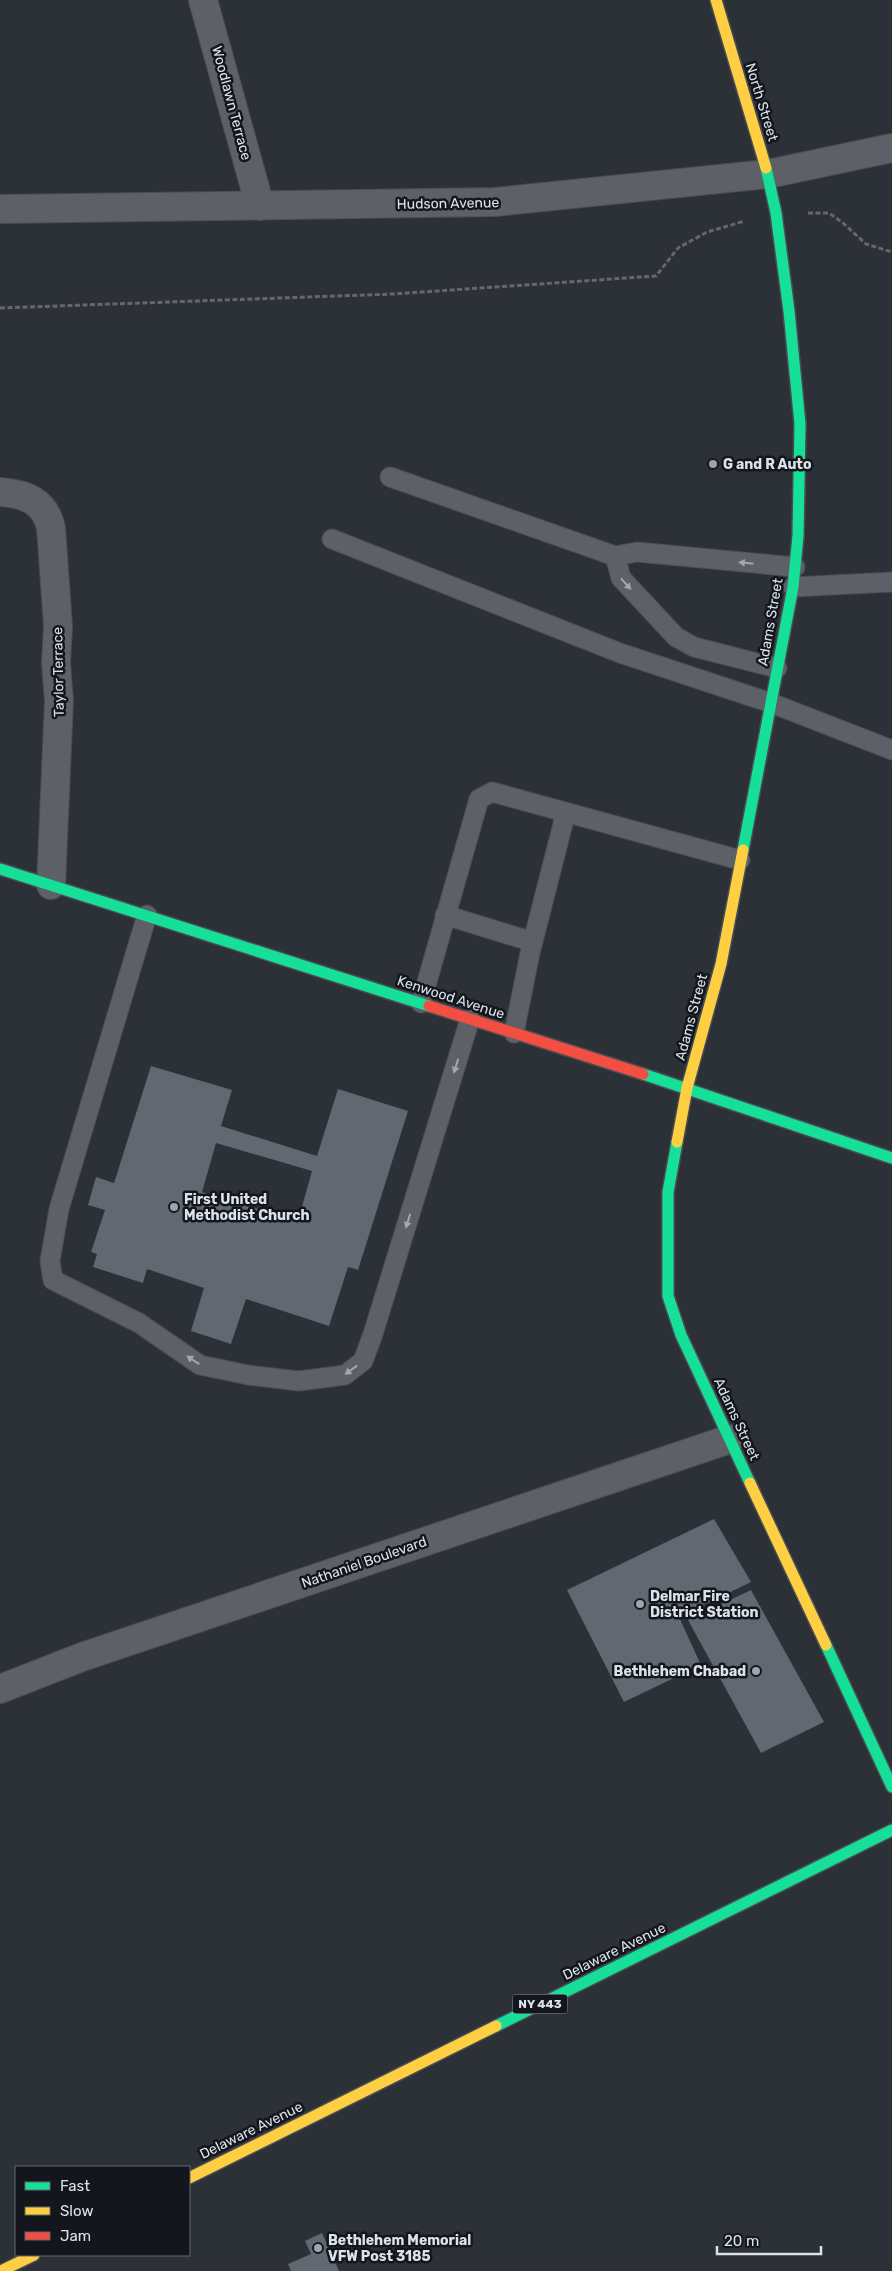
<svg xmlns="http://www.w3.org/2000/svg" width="892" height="2271" viewBox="0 0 892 2271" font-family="Rubik,sans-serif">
<rect width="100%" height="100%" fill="#2c3037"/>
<!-- building -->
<path fill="#626871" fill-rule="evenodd" d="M151,1066L232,1090L221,1126L317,1156L338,1089L408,1111L358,1270L348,1267L329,1326L246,1299L231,1344L191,1331L204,1288L147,1269L143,1283L93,1267L97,1254L91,1252L105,1210L88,1205L96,1177L114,1183ZM216,1143L312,1171L298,1221L202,1192Z
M714,1519L751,1582L679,1617L701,1665L624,1702L567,1590Z
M751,1590L824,1722L761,1753L688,1620Z
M322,2233L339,2271H291L288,2264L311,2254L305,2241Z"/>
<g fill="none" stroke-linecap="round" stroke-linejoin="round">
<defs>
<path id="lane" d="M390,477L615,556
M332,539L620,653L771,703L892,750
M793,587L892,582
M777,668L694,647L676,637L621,578L615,556L637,552L795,567
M147,915L59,1209L50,1261L53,1280L139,1323L200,1365L248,1375L299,1381L345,1375L363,1361L373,1334L470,1019
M445,915L533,942
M421,1003L479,799L492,792L740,860
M514,1033L530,953L566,812"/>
<path id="street" d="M203,0L260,206
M0,209L495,202L768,174L892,148
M0,492C26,494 45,501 51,528L58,626L56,663L59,701L51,885
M0,1689L82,1657L730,1439"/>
<path id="fast" d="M743,850L793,587L798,536L800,424L789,311L776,213L766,168
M0,869L429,1006
M643,1074L892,1158
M677,1142L668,1192V1296L681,1335L750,1483
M826,1645L892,1787
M496,2026L892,1830"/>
<path id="slow" d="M716,0L766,168
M677,1142L687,1088L721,964L743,850
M750,1483L826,1645
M189,2178L496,2026
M1,2271L34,2255"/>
<path id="jam" d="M429,1006L643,1074"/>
</defs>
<!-- lane casing -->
<use href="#lane" stroke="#494d53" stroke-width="21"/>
<!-- street casing -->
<use href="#street" stroke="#494d53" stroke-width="30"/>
<!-- fast casing -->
<use href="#fast" stroke="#494d53" stroke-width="14"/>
<!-- slow casing -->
<use href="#slow" stroke="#494d53" stroke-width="14"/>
<!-- jam casing -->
<use href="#jam" stroke="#494d53" stroke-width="14"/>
<!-- path -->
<path stroke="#64676c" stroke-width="3" stroke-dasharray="5 2.5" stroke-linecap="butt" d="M808,213H829L843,223L866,244L892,252
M0,308L393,294L656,276L678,248L707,232L745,221"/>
<!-- lane -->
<use href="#lane" stroke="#5d6066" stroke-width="19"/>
<!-- street -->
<use href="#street" stroke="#5d6066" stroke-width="28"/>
<!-- fast -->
<use href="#fast" stroke="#16e098" stroke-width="11"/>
<!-- slow -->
<use href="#slow" stroke="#ffcf43" stroke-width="11"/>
<!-- jam -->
<use href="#jam" stroke="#f24e42" stroke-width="11"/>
</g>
<!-- one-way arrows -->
<defs><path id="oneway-solid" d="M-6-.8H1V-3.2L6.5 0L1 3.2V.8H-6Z" transform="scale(1.25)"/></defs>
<g fill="#a3a8af">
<use href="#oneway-solid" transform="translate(746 563) rotate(-174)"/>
<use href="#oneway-solid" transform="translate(626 584) rotate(48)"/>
<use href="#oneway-solid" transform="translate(456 1066) rotate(107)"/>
<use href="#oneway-solid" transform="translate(408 1221) rotate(107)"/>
<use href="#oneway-solid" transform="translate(193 1360) rotate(-147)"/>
<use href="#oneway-solid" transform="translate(351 1370) rotate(144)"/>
</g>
<!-- markers -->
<g fill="#9ea4ab" stroke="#13171d" stroke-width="2">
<circle cx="713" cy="464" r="5"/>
<circle cx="174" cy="1207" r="5"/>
<circle cx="640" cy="1604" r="5"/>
<circle cx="756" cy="1671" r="5"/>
<circle cx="318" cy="2248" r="5"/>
</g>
<g text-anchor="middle" stroke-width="5" stroke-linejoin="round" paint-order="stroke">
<!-- shield labels -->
<rect fill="#13171d" stroke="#a0a5ac" stroke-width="1" x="512.5" y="1994.5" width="55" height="19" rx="4"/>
<g font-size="12" font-weight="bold" fill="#dce2ea">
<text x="540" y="2008">NY 443</text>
</g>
<!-- street labels -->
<g font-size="14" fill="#dce2ea" stroke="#13171d">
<text transform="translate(762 102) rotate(73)" y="5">North Street</text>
<text transform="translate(232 103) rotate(75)" y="5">Woodlawn Terrace</text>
<text transform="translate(448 203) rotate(-1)" y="5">Hudson Avenue</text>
<text transform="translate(770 622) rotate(-80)" y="5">Adams Street</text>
<text transform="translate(58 672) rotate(-91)" y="5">Taylor Terrace</text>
<text transform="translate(451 997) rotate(18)" y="5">Kenwood Avenue</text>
<text transform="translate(691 1017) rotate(-75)" y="5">Adams Street</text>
<text transform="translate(737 1419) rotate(65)" y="5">Adams Street</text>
<text transform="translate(364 1562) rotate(-19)" y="5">Nathaniel Boulevard</text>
<text transform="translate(614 1951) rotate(-26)" y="5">Delaware Avenue</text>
<text transform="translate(251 2130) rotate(-26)" y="5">Delaware Avenue</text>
</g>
<!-- poi labels -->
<g font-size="14" font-weight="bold" fill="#dce2ea" stroke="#13171d" text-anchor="start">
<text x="723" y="469">G and R Auto</text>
<text x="184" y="1204">First United<tspan x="184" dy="16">Methodist Church</tspan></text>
<text x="650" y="1601">Delmar Fire<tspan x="650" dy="16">District Station</tspan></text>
<text x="746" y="1676" text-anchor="end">Bethlehem Chabad</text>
<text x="328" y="2245">Bethlehem Memorial<tspan x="328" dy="16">VFW Post 3185</tspan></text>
</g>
</g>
<!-- legend -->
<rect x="15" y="2166" width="175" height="90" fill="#13171d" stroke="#63686f"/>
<rect x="25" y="2182" width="25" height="8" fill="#16e098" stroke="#63686f"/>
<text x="60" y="2191" font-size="15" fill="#dce2ea">Fast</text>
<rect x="25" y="2207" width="25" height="8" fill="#ffcf43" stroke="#63686f"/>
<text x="60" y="2216" font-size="15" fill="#dce2ea">Slow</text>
<rect x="25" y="2232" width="25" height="8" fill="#f24e42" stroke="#63686f"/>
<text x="60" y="2241" font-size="15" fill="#dce2ea">Jam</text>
<!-- scale -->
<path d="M717 2246v8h104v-8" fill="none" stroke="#dce2ea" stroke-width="2.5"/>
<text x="724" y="2246" font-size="15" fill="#dce2ea" stroke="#13171d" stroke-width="4" paint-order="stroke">20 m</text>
</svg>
